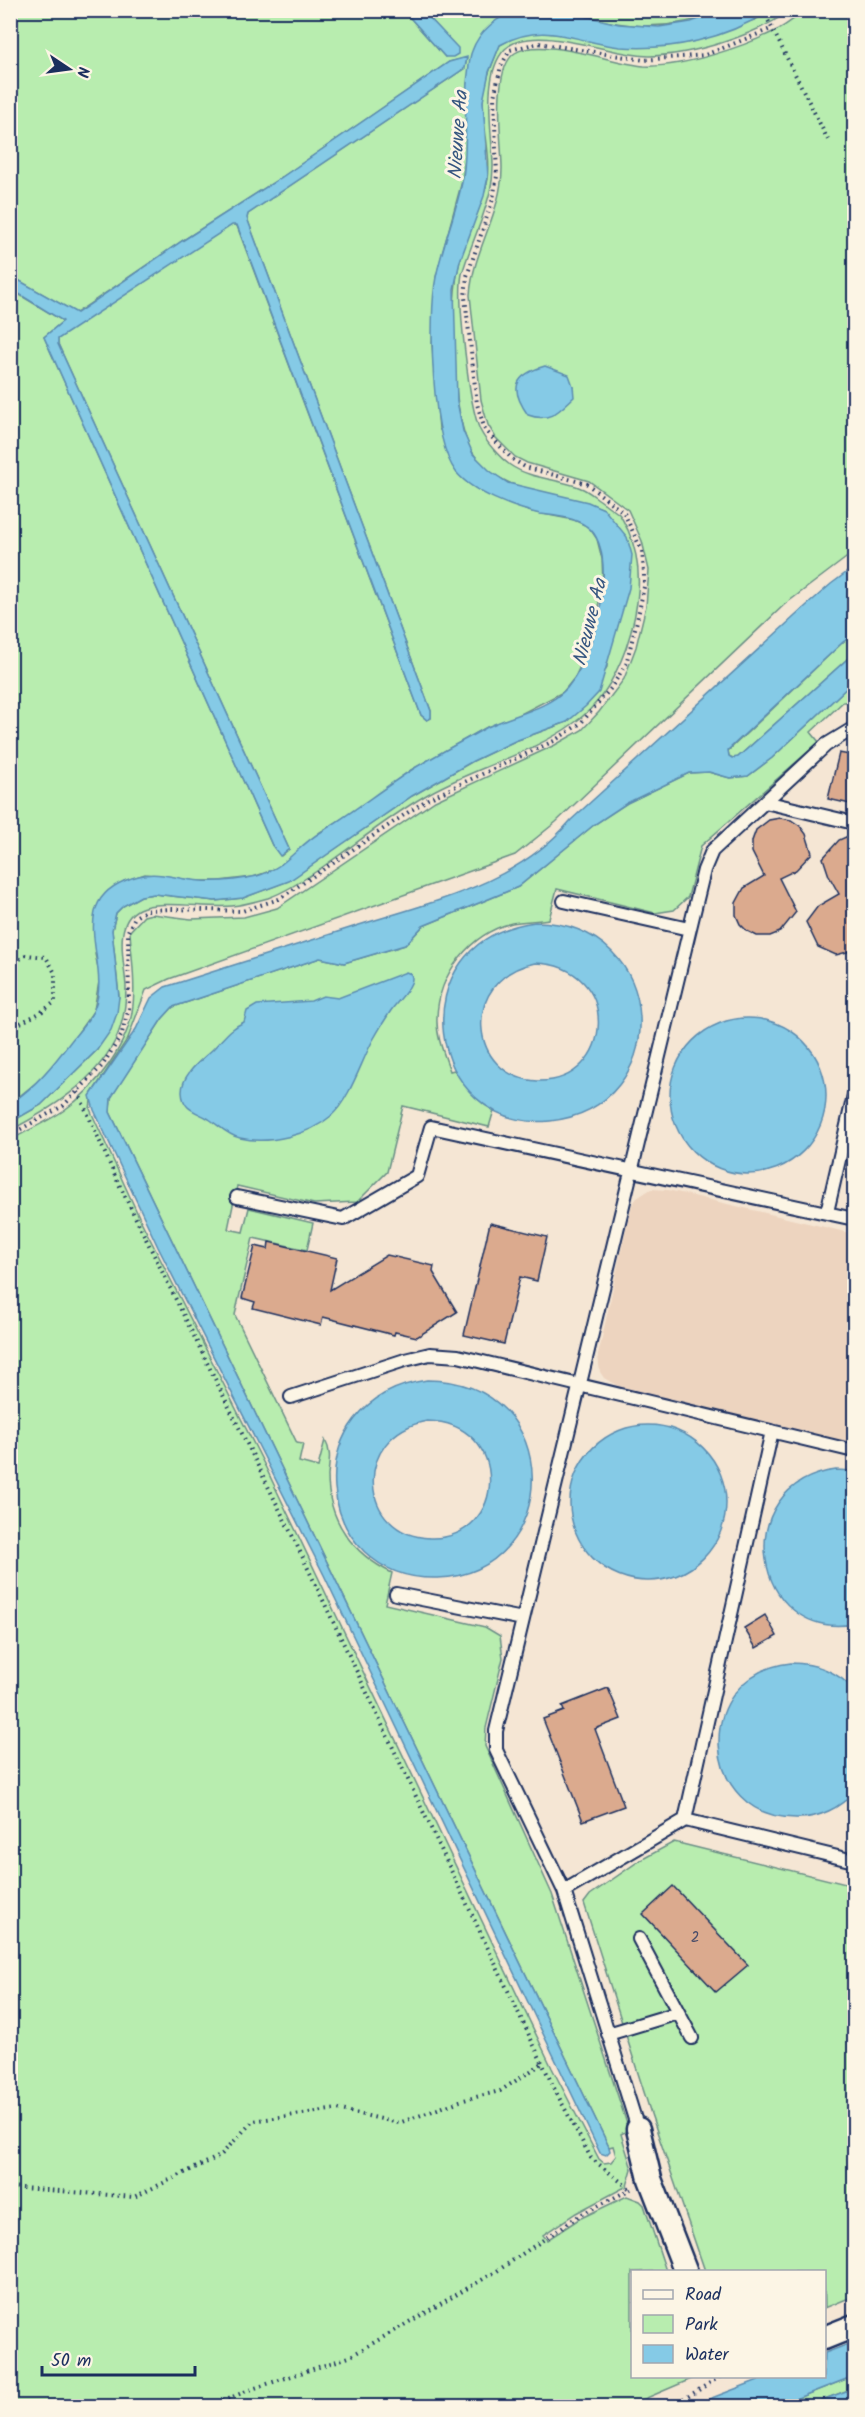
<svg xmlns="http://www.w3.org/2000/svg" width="865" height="2417" viewBox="0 0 865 2417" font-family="Kalam,sans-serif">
<rect width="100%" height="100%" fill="#f5e6d4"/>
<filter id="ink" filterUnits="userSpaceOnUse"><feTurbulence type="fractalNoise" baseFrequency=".0167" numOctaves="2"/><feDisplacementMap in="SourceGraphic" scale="12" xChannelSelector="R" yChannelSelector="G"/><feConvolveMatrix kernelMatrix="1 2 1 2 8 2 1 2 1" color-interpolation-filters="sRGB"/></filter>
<g filter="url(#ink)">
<!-- built -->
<path fill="#edd4bf" d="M651,1189L668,1190L854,1234V1443L618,1386L604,1378L600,1372L598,1356L627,1224L632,1205L637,1198Z"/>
<!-- green -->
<path fill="#b8edaf" stroke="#6a8e86" stroke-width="1.5" d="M810,10L854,11V552L784,605L556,822L515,855L169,979L146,990L128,1038L92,1093L90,1109L93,1116L141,1221L266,1468L552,2068L599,2159L604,2163L611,2162L616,2156L613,2146L609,2147L110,1112L111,1097L162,1019L173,1007L320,958L344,963L405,945L423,926L518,887L595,824L627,803L689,773L708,772L730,778L748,776L772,758L854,681V702H843L811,732L819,742L701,846L688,897L674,910L655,913L557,889L549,919C537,921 524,921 512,923C470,934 438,974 437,1018C436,1036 444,1054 450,1071L454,1070L471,1092L494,1110L489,1127L403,1106L387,1172L357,1202L314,1204L237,1186L228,1229L243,1232L249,1208L313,1223L307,1250L253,1238L235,1315L297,1443L303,1444L299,1462L318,1467L325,1440C332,1453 329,1462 328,1476C328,1521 353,1554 392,1573L385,1604L485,1627L500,1636L503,1658L486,1728L485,1746L552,1894L629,2130L621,2134L632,2169L627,2186L576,2213L543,2235L547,2240L579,2219L627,2196L640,2201L644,2205L666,2271L632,2272V2376L696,2377L628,2406H11V1140C28,1130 47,1122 63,1111C95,1089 130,1043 133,1005C136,980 131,955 130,931L144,916L152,914L191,919L244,917L277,908L435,801L555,745L582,730L599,712L624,679L636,647L646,606L649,570L642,541L628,510L589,481L527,463L515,457L496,438L488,425L481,400L470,295C473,250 502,213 502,168C502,142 491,69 515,53C541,36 612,63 644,66C682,68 746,46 779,29C790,23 798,14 810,10Z
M11,11H404L445,57L457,48L423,11H518L504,14L467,83L466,152L462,181L436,277L432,345L439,429L492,496L528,511L574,520L589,527L597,539L602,559L603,585L589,647L575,677L563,692L517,716L487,727L411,770L355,811L320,832L284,864L270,871L253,877L219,881H197L145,874L124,881L95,954L100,976L94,1010L60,1058L43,1077L11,1103L10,991L14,986L10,983V289L63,321L44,337L272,845L281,856L289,849L58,344V338L232,224L237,226L421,715L427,720L431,718V711L247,218L248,214L465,68L467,58L449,62L282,177L182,241L76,313L11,276Z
M563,11H722C666,34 619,27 563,11Z
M769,11H789C755,36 692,55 650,56C613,57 534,21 505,49C480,75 493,135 493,167C493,187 487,203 481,221C475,238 467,256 462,274C457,299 469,406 480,430C486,442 499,457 510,465C530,479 559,479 581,488C589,491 596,498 604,503C609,507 614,510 619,514C623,519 625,525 628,530C645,569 639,609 626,648C616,676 599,706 574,723C529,756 471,768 423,797C389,817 357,843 324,866C307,878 288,891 268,898C257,901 244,905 232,906C208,909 159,899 139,909C112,923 125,963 126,987C126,1005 123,1024 115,1041C93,1083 51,1109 11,1130V1122L41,1105L97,1050L119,997L112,930L116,913L123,906L141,896L154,894L215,901L243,898L288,881L412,796L473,761L515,741L567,722L607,667L604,509C562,492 500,496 473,453C450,419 449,300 460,261C468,233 482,206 488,179C492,157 482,124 483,101C484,82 493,62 500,45L516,36L535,32L567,35L617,46L755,20Z
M854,634V653L738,757L735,759L729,756L728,751L843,642Z
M674,1842L854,1886V2296L825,2308L824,2272L705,2271L651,2114L584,1903L590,1895L639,1861Z
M854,2376V2388L806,2406H777Z"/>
<!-- water -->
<path fill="#85cae6" stroke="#5b8cb0" stroke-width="1.5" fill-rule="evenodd" d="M518,10L563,11L619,24L659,27L691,22L722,11H769C725,39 671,51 620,47C575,42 545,20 500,45L489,72L483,101L488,177L484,196L460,261L454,289L457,401L463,431L473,454L490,471L508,483L588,502L604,509L627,537L632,555L629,588L599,692L586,706L567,722L515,741L473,761L412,796L289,881L243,898L215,901L154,894L141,896L123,906L116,913L112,930L119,997L117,1013L111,1030L97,1050L41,1105L11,1122V1103C36,1086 53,1065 71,1041C79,1031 89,1021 94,1009C113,966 65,906 124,881C157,867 170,879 201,881C219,882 239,880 257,876C286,868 297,846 321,832C353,812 382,789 413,769C436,755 459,743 482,730C508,715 546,711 567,688C589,662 601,617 603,584C604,565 603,537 586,526C573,517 555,516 540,514C514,508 473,493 456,472C431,440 428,317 436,277C443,243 457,211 463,177C468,143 463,109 468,74C469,67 469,58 472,51C479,31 498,16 518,10Z
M404,11H423L458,48V54L453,57H445Z
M467,57L465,68L248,214L247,218L431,711V718L427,720L421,715L237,225H232L58,339V344L289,849L280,856L272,845L44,337L63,321L11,289V276L77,313L182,241L282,177L449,62Z
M545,366L569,375L573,386L574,397C559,411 550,423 528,415C509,388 514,375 545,366Z
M854,567V634L843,642L728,750L729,756L732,758L738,757L854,653V681L772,758L748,776L730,778L709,772L689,773L627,803L595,824L518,887L423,926L405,945L344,963L320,958L173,1007L162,1019L111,1098L110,1112L609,2147L610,2151L606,2155L600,2153L324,1575L158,1247L94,1110L90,1096L136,1029L151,998L165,987C228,967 290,947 353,927C431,902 516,885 571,820L806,606L831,584Z
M535,922C670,923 675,1108 550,1121C426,1133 395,941 535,922ZM535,963C623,965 615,1083 538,1081C468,1079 459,978 535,963Z
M406,972L411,974C412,978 413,978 411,983C407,993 396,1003 390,1012C384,1021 378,1031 373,1040C361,1062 350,1099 331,1116C309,1135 269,1145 240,1138C229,1136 218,1125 209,1119C196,1111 183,1111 182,1092C182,1073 202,1060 213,1049C225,1037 229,1029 244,1022L247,1011L257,1005L311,1001L323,996L338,998Z
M670 1096a78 78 0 1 1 156 0a78 78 0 1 1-156 0Z
M427,1380C569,1381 562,1574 438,1578C312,1582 293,1399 427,1380ZM427,1421C512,1422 508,1540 430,1538C359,1536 351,1435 427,1421Z
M570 1503a78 78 0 1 1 156 0a78 78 0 1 1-156 0Z
M836,1470L854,1471V1624C752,1642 727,1484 836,1470Z
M791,1663C816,1663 837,1671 854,1690V1792C840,1808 819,1818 798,1818C698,1820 690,1674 791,1663Z
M854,2342V2376L777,2406H691L766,2377L824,2376L825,2353Z
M854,2388V2406H806Z"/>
<!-- building -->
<path fill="#dbaa8e" stroke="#1b2f5e" stroke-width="1.5" d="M839,753L855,756V805L828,799Z
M780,818L791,820L800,826L806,834L812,853L796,870L779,878L796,912L780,932L770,936H757L747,931L740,924L736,915V903L744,888L764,876L752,852V841L756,830L769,820Z
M855,833V950L836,955L818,947L806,922L818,906L839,894L829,876L823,858L839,840Z
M490,1223L547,1237L537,1281L520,1277L504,1344L464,1335Z
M269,1242L337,1258L330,1290L387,1255L434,1266L433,1272L457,1312L417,1337L395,1332L394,1335L323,1317L321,1325L253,1308L255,1302L242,1298L255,1246L268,1249Z
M765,1615L777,1636L756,1648L744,1628Z
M608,1688L621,1719L595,1729L624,1806L583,1821L543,1719L564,1711L562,1706Z
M673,1886L748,1965L716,1992L643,1914Z"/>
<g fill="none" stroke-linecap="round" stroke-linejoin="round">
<defs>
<path id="service" d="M765,802L854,823
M564,901L689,929
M237,1197L343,1219L417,1176L431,1127L854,1219
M827,1212L854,1095
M291,1397L405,1360L430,1354L458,1356L854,1451
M396,1594L523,1619
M685,1820L772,1431
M564,1891L685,1820L854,1861
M639,1939L692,2038
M608,2034L678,2013
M638,2129L564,1891L496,1750V1731L704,870L712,851L826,745L854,728"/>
<path id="minor" d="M638,2129L650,2179L686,2272
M824,2338L854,2326"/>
</defs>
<!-- service casing -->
<use href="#service" stroke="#1b2f5e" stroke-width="16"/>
<!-- minor casing -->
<use href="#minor" stroke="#1b2f5e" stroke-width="27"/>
<!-- path -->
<path stroke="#1b2f5e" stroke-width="4" stroke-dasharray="1.5 4.5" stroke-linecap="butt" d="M763,10L829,142
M10,966L26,955L46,957L55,973V1002L40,1013L10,1028
M78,1092L115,1176L294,1539L556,2092L591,2158L630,2189
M10,1135L63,1106L102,1066L121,1036L129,1008L128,931L135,917L147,910L170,909L242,911L279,899L428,799L554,741L581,723L611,688L626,664L637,621L644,587V572L642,551L624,513L587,484L525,467L512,459L485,430L477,404L465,297L467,276L493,199L497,176L494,97L501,66L510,50L538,43L644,60L705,55L771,29
M10,2187L134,2197L220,2156L253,2121L337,2109L399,2123L460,2101L500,2091L543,2063
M211,2406L249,2390L349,2357L497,2271L580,2215L631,2189
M673,2406L721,2376"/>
<!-- service -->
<use href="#service" stroke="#fcf5e5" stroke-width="12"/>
<!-- minor -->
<use href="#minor" stroke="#fcf5e5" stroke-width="22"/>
</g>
</g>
<g text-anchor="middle" stroke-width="6" stroke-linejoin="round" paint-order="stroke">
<!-- number labels -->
<g font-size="15" fill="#4b4e6a">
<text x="695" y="1942">2</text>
</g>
<!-- water labels -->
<g font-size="20" font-style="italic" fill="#365680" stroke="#fcf5e5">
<text transform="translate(457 135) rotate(-86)" y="7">Nieuwe Aa</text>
<text transform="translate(589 622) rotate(-76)" y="7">Nieuwe Aa</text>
</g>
</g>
<!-- margin -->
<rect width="865" height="2417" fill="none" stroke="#fcf5e5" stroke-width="36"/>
<rect x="18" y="18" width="829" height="2381" fill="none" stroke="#1b2f5e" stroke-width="2" filter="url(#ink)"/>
<!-- legend -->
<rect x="631" y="2270" width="195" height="108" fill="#fcf5e5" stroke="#a2a6af" stroke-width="1.5"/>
<rect x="643" y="2290" width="30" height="9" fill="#fcf5e5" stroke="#a2a6af" stroke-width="1.5"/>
<text x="685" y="2300" font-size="18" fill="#1b2f5e">Road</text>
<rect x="643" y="2315" width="30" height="18" fill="#b8edaf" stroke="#a2a6af" stroke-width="1.5"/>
<text x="685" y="2330" font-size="18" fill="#1b2f5e">Park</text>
<rect x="643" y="2345" width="30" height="18" fill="#85cae6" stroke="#a2a6af" stroke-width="1.5"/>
<text x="685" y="2360" font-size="18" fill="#1b2f5e">Water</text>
<!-- north arrow -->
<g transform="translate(69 69) rotate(103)" stroke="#fcf5e5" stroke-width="4.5" paint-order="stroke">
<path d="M0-4.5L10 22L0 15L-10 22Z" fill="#1b2f5e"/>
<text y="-9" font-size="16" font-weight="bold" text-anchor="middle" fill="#1b2f5e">N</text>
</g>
<!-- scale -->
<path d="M42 2366v9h153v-9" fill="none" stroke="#1b2f5e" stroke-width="3"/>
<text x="51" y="2366" font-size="18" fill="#1b2f5e" stroke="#fcf5e5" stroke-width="4.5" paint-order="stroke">50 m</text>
</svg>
